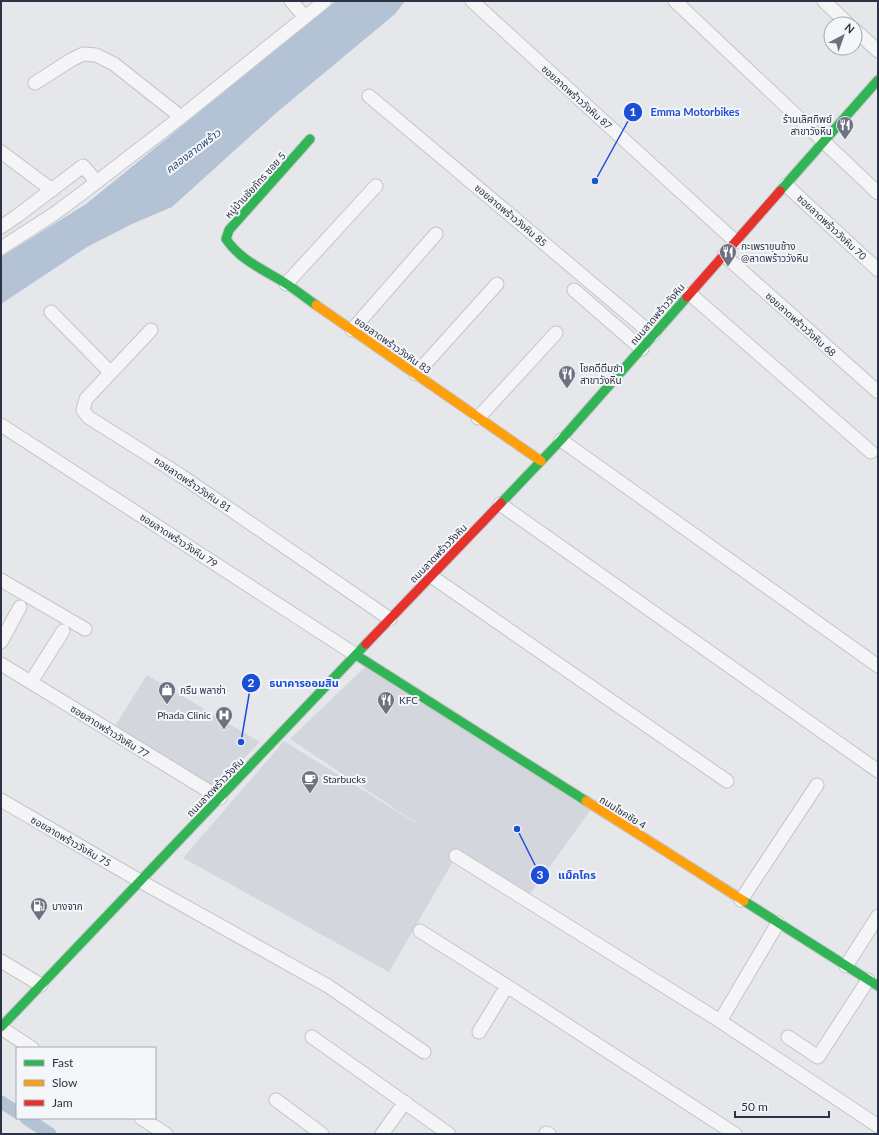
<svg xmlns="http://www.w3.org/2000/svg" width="879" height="1135" viewBox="0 0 879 1135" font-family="Lato,'Noto Sans Thai',sans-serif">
<rect width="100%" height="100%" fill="#e6e7ea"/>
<!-- built -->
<path fill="#d4d6dd" d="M366,666L592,808L530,894L459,851L389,972L183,858L284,741L427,830L290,739Z
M147,675L260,742L213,790L113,729Z"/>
<!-- water -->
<path fill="#b4c2d5" d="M336,1H405L395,14L276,113L172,207L132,224L87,247L1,304V257L86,204Z"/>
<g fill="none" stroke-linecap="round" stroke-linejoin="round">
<!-- canal -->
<path stroke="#b4c2d5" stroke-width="13" d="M1,1102L17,1112
M26,1118L50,1134"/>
<defs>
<path id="street" d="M291,1L305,17
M472,1L736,242
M675,1L878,193
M824,1L848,24
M855,30L878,51
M35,83L71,60L83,54L96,55L114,64L181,117
M369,96L653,335
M1,152L52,190
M786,185L878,270
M1,227L17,216L83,166L97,182
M1,248L54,214L85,191L181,117L325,1
M724,255L878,392
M286,284L376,186
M574,290L642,349
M690,294L871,452
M51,312L110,372
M151,330L86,399L83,410L88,417L180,475L390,619
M352,330L436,234
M416,374L497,284
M478,418L556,333
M1,425L356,655
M561,440L878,666
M500,504L878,771
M431,576L727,781
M1,580L85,629
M1,642L20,607
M1,664L220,798
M31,682L63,631
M1,800L140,881L328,986L424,1052
M456,856L720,1021L878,1126
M741,900L817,785
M420,931L507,986L735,1134
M1,961L41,985
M846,966L878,916
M720,1021L778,923
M1,1028L32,1048
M479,1032L507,986
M312,1037L449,1134
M788,1037L818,1057L868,980
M276,1100L322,1134
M141,1118L166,1134
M546,1133L549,1134
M382,1134L405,1102"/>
<path id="fast" d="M310,139L229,230L226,239C240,260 264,270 285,283C296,290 306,298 316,305
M780,191L878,80
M501,503L561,440L687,297
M356,655L586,801
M744,901L878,986
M1,1027L366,644"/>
<path id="slow" d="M316,305L541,461
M586,801L744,901"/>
<path id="jam" d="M687,297L780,191
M366,644L501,503"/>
</defs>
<!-- street casing -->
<use href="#street" stroke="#c4c5c8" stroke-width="15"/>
<!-- fast casing -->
<use href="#fast" stroke="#c4c5c8" stroke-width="11"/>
<!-- slow casing -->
<use href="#slow" stroke="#c4c5c8" stroke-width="11"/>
<!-- jam casing -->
<use href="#jam" stroke="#c4c5c8" stroke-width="11"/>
<!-- street -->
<use href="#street" stroke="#f5f5f7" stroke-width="13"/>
<!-- fast -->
<use href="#fast" stroke="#30b455" stroke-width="9"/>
<!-- slow -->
<use href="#slow" stroke="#ff9f0a" stroke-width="9"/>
<!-- jam -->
<use href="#jam" stroke="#e5322d" stroke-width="9"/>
</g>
<!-- icons -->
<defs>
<symbol id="restaurant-pin" viewBox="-11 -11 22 30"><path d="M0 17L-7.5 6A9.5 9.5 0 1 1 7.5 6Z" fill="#6c727f" stroke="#f4f6f9"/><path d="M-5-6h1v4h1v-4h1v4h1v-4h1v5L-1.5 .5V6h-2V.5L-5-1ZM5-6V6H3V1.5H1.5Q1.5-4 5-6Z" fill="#fff"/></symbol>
<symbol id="shop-pin" viewBox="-11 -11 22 30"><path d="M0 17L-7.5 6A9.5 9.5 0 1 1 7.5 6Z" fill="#6c727f" stroke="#f4f6f9"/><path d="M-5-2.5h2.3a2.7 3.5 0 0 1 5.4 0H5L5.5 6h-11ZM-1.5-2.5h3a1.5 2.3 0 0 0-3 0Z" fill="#fff"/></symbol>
<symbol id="hospital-pin" viewBox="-11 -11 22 30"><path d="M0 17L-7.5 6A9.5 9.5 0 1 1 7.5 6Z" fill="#6c727f" stroke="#f4f6f9"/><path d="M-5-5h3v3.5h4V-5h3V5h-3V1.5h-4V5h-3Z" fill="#fff"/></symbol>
<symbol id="cafe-pin" viewBox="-11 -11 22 30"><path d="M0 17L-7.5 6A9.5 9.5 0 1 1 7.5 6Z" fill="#6c727f" stroke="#f4f6f9"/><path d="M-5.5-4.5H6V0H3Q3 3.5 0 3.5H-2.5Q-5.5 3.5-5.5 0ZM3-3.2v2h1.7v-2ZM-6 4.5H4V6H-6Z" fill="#fff"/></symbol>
<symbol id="fuel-pin" viewBox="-11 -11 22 30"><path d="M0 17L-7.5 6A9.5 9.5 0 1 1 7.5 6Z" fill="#6c727f" stroke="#f4f6f9"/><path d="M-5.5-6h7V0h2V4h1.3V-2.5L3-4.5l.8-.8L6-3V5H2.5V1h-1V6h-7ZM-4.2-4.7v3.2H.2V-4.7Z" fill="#fff"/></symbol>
</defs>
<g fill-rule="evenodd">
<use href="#restaurant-pin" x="835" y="115" width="20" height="27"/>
<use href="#restaurant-pin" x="718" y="242" width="20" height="27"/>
<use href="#restaurant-pin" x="557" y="364" width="20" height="27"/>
<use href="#shop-pin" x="157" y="680" width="20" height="27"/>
<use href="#restaurant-pin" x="376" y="690" width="20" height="27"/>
<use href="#hospital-pin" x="214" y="705" width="20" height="27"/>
<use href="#cafe-pin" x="300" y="769" width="20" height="27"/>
<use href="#fuel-pin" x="29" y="896" width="20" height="27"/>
</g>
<g text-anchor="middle" stroke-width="4" stroke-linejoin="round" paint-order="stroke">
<!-- street labels -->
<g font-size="10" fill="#2b3345" stroke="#f4f6f9">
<text transform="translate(577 97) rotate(42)" y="4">ซอยลาดพร้าววังหิน 87</text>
<text transform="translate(255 185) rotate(-48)" y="4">หมู่บ้านชัยภัทร ซอย 5</text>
<text transform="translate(511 215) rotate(40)" y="4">ซอยลาดพร้าววังหิน 85</text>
<text transform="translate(832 227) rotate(43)" y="4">ซอยลาดพร้าววังหิน 70</text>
<text transform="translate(657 314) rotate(-49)" y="4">ถนนลาดพร้าววังหิน</text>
<text transform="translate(801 324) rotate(42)" y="4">ซอยลาดพร้าววังหิน 68</text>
<text transform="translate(393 345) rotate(35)" y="4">ซอยลาดพร้าววังหิน 83</text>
<text transform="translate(193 484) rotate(34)" y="4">ซอยลาดพร้าววังหิน 81</text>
<text transform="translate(179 540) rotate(33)" y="4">ซอยลาดพร้าววังหิน 79</text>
<text transform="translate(438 553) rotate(-46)" y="4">ถนนลาดพร้าววังหิน</text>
<text transform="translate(110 731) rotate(32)" y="4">ซอยลาดพร้าววังหิน 77</text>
<text transform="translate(215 787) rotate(-46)" y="4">ถนนลาดพร้าววังหิน</text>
<text transform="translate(623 812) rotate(32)" y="4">ถนนโชคชัย 4</text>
<text transform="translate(71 841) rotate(30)" y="4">ซอยลาดพร้าววังหิน 75</text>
</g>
<!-- poi labels -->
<g font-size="10" fill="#2b3345" stroke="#f4f6f9" text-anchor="start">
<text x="832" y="123" text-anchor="end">ร้านเลิศทิพย์<tspan x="832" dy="12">สาขาวังหิน</tspan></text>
<text x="741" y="250">กะเพราขุนช้าง<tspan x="741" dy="12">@ลาดพร้าววังหิน</tspan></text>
<text x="580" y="372">โชคดีติ่มซำ<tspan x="580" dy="12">สาขาวังหิน</tspan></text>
<text x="180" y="694">กรีน พลาซ่า</text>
<text x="399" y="704">KFC</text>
<text x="211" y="719" text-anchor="end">Phada Clinic</text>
<text x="323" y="783">Starbucks</text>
<text x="52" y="910">บางจาก</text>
</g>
<!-- water labels -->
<g font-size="11" font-style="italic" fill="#344f7a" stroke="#f4f6f9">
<text transform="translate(193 151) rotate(-37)" y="4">คลองลาดพร้าว</text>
</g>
</g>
<!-- callouts -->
<path fill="none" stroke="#1d4ed8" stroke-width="1.5" d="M595 181L633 112M241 742L251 683M517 829L540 875"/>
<g fill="#1d4ed8" stroke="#f4f6f9" stroke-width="1.5">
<circle cx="595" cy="181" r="4"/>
<circle cx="241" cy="742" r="4"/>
<circle cx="517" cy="829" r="4"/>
<circle cx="633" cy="112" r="10"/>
<circle cx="251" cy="683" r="10"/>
<circle cx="540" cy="875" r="10"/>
</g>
<g font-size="12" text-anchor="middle" font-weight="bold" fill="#fff">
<text x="633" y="116">1</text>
<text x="251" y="687">2</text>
<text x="540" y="879">3</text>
</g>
<g font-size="11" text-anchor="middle" font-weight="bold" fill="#1d4ed8" stroke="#f4f6f9" stroke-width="4" stroke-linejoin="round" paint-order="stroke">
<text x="695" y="116">Emma Motorbikes</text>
<text x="304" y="687">ธนาคารออมสิน</text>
<text x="577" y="879">แม็คโคร</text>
</g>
<!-- border -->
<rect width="879" height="1135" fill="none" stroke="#2b3345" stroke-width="4"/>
<!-- legend -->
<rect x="16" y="1047" width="140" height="72" fill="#f4f6f9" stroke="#a4a8b1"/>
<rect x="24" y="1060" width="20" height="6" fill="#30b455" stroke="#a4a8b1"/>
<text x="52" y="1067" font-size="12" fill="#2b3345">Fast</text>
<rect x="24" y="1080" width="20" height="6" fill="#ff9f0a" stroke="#a4a8b1"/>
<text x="52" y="1087" font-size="12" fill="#2b3345">Slow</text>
<rect x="24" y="1100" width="20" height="6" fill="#e5322d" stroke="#a4a8b1"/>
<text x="52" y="1107" font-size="12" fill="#2b3345">Jam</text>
<!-- north arrow -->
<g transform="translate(843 36) rotate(41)"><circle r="19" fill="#f4f6f9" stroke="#a4a8b1"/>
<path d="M0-3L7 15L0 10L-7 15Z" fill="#6c727f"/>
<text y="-6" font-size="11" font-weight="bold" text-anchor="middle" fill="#2b3345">N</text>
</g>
<!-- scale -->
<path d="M735 1111v6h94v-6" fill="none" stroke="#2b3345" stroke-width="2"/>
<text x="741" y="1111" font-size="12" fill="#2b3345" stroke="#f4f6f9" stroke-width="3" paint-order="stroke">50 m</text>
</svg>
